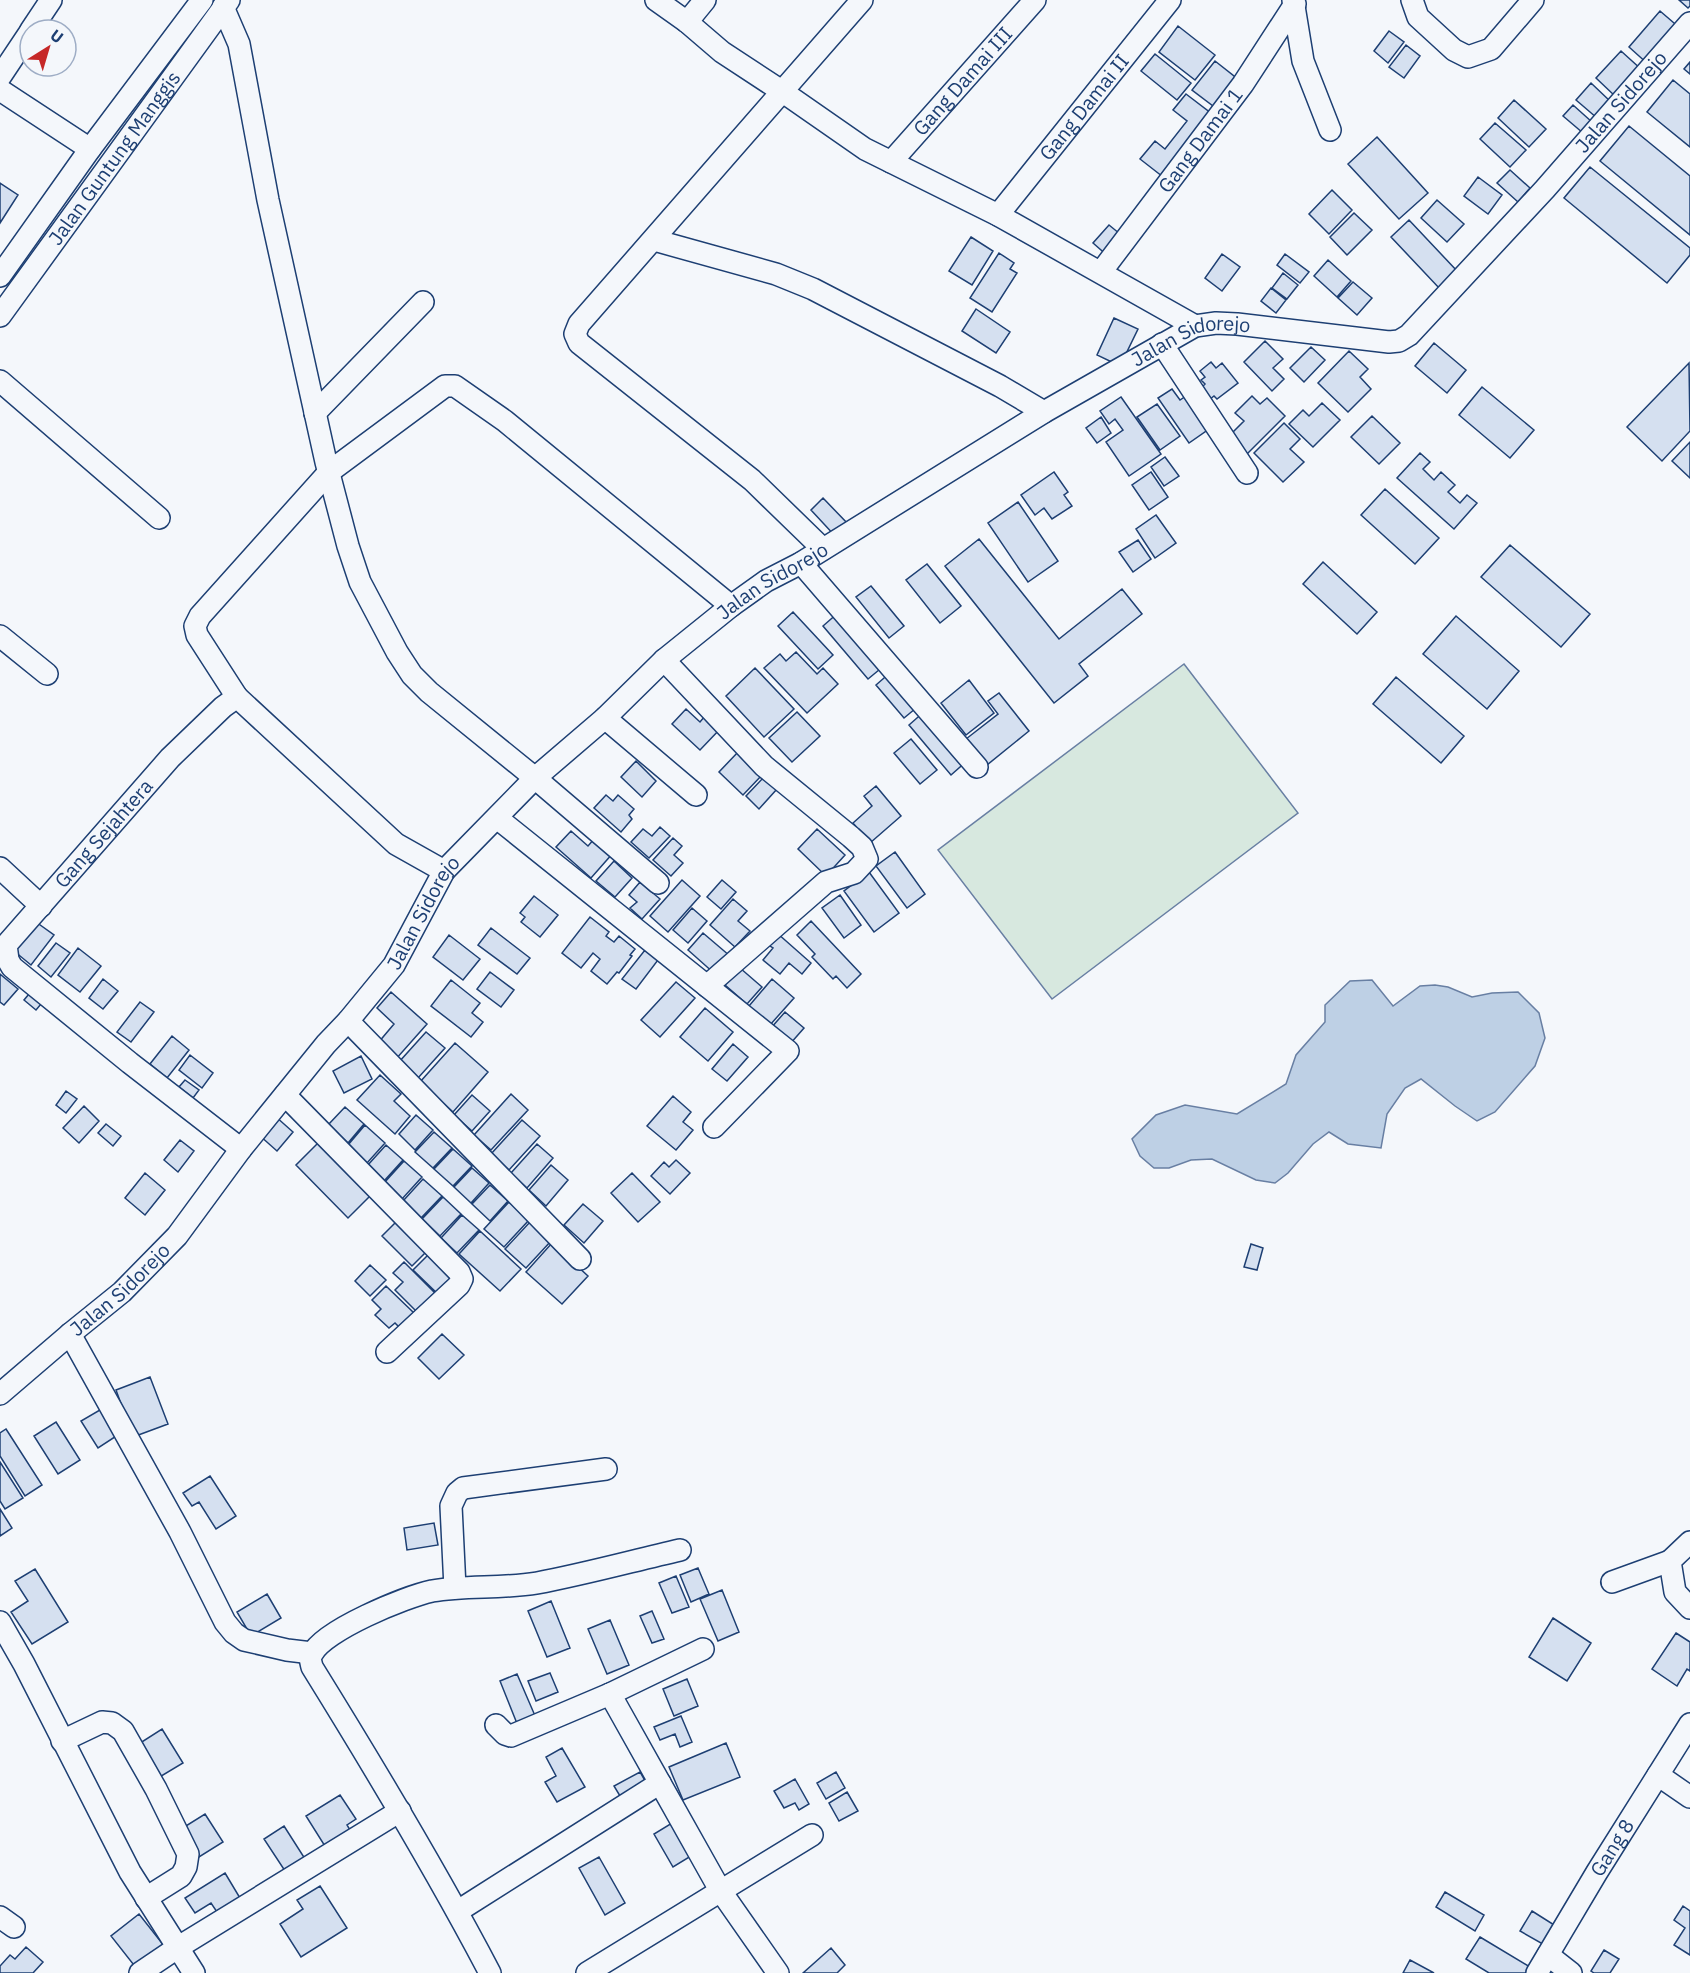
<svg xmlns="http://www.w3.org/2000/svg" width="1690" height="1973" viewBox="0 0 1690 1973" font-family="'IBM Plex Sans',sans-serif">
<rect width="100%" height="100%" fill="#f4f7fb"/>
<!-- green -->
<path fill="#d7e8df" stroke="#687fa3" stroke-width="1.5" d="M1184,664L1298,813L1052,999L938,850Z"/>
<!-- water -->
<path fill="#bed0e5" stroke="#687fa3" stroke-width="1.5" d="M1372,980L1393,1006L1420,986L1435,985L1448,987L1472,997L1492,993L1518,992L1539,1013L1545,1038L1535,1066L1495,1112L1477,1121L1455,1106L1421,1079L1405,1088L1387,1114L1381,1148L1348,1144L1329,1132L1313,1144L1288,1173L1275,1183L1256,1180L1212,1159L1191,1160L1169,1168H1154L1140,1156L1132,1139L1156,1115L1185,1105L1237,1114L1286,1084L1296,1055L1325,1022V1005L1350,981Z"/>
<!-- building -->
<path fill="#d5e0f0" stroke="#1d3f73" stroke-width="1.5" d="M1679,0H1690V6L1688,8Z
M1660,11L1681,29L1649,65L1629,47Z
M1178,26L1215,55L1195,80L1159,52Z
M1389,31L1404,42L1388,63L1374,51Z
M1406,45L1420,56L1404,78L1389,67Z
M1621,51L1642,70L1616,97L1596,78Z
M1155,54L1191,83L1177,100L1141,71Z
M1215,61L1239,80L1217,109L1192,90Z
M1690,62V74L1684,69Z
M1673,80L1690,94V147L1647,112Z
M1591,83L1611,102L1597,118L1576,100Z
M1186,94L1216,117L1167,180L1140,159L1155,141L1165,149L1187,121L1173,110Z
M1514,100L1546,129L1529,147L1498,118Z
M1573,105L1592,122L1583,133L1563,116Z
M1495,123L1526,150L1510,167L1480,139Z
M1629,126L1690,176V235L1600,161Z
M1377,137L1428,193L1399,219L1348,164Z
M1590,167L1690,248V255L1667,283L1564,198Z
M1510,170L1530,188L1518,202L1497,183Z
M1478,177L1502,195L1488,214L1464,196Z
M0,183L18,195L0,223Z
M1332,190L1352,210L1329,234L1309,214Z
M1437,200L1464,224L1447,242L1421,218Z
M1354,213L1372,230L1347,255L1330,237Z
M1409,220L1458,272L1440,289L1391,237Z
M1109,225L1125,238L1109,257L1093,243Z
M971,237L993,251L972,285L949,271Z
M999,253L1014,263L1010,269L1017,273L992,312L970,298Z
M1222,254L1240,267L1222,291L1205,278Z
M1285,254L1309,272L1300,283L1277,265Z
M1328,260L1351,281L1337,297L1314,276Z
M1283,273L1298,285L1287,299L1272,288Z
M1353,282L1372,298L1357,315L1338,298Z
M1271,288L1286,300L1276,313L1261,301Z
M976,309L1010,332L996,353L962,331Z
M1114,318L1138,329L1120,366L1097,355Z
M1265,341L1283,359L1273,368L1284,379L1272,391L1244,362Z
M1434,343L1466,370L1447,393L1415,366Z
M1311,347L1325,360L1304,382L1290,368Z
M1349,351L1368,369L1360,377L1371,389L1348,412L1318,383Z
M1211,362L1216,368L1222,363L1238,383L1217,399L1214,396L1209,400L1200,389L1205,384L1201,380L1205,377L1200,371Z
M1689,363L1690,431L1662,461L1627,427Z
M1482,387L1534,430L1510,458L1459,415Z
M1172,389L1180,400L1186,396L1209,429L1189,443L1158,398Z
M1252,396L1260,404L1267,398L1285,416L1247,454L1229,436L1244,421L1235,413Z
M1121,397L1161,454L1129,476L1106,442L1123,430L1115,419L1109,424L1100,411Z
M1322,403L1340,420L1313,447L1289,424L1303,410L1309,416Z
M1157,404L1180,436L1160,450L1137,417Z
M1372,416L1400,443L1379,464L1351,437Z
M1101,417L1111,433L1097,443L1086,428Z
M1284,423L1300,439L1290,449L1304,462L1283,482L1254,453Z
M1690,442V478L1672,461Z
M1420,453L1430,462L1423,469L1434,480L1441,472L1455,485L1448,492L1460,503L1467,495L1477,503L1454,529L1397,478Z
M1165,457L1179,476L1164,486L1151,467Z
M1054,472L1068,492L1064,495L1072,506L1052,519L1044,508L1035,515L1021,495Z
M1151,472L1168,497L1149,510L1132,485Z
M1385,489L1439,538L1415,564L1361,515Z
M823,498L849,525L836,537L811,510Z
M1018,502L1058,561L1028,582L988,523Z
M1156,515L1176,543L1155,558L1136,529Z
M979,539L1059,639L1122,589L1142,614L1079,664L1088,676L1054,703L945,566Z
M1138,540L1151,559L1133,572L1119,552Z
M1510,545L1590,614L1561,647L1481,577Z
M1323,562L1377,612L1357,634L1303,584Z
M927,564L961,606L940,623L906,580Z
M871,586L904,626L889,638L856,597Z
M793,612L833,655L818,669L778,626Z
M839,612L885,665L868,679L823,626Z
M1456,616L1519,671L1487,709L1423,654Z
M796,652L817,674L823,668L838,684L807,713L764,668L780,654L786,661Z
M755,668L794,709L764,737L726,696Z
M892,671L921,704L904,718L876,685Z
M1396,677L1464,736L1441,763L1373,704Z
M969,680L994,713L966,735L941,703Z
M999,693L1029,731L987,765L966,739L998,714L988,701Z
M686,709L700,722L705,716L720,729L700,750L672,724Z
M926,710L968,760L951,775L909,725Z
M797,712L820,736L792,762L769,738Z
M911,739L937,770L920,784L894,753Z
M738,752L762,775L743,795L719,772Z
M636,761L656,781L642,797L621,777Z
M764,777L777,789L759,809L746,796Z
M876,786L901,816L870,843L853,823L872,806L864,796Z
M606,795L613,801L618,795L634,809L629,815L632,819L621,832L594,808Z
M660,827L670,836L649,858L631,842L643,829L652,836Z
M817,829L845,855L826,876L798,849Z
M571,831L588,846L595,838L613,853L591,878L556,847Z
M673,838L682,846L674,855L683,863L671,876L653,860Z
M895,852L925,894L907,908L876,866Z
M614,861L632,878L615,897L596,881Z
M869,872L899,913L874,932L844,891Z
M682,880L700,896L668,932L650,916Z
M722,880L736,892L721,909L707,897Z
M640,882L660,899L642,919L630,908L637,902L629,895Z
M840,895L861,925L844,938L822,908Z
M534,896L558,915L540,937L521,922L525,917L520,913Z
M733,899L747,911L738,921L750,931L735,947L710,925Z
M692,908L707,921L688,943L673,930Z
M590,917L609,932L606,936L614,942L619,936L635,949L630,955L632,956L619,973L617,972L607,984L591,971L600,959L593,953L581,968L562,953Z
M811,921L861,974L847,988L836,976L833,979L812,957L815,954L797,935Z
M36,922L54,935L31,965L14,951Z
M491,928L530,958L517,974L478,945Z
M703,933L730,956L715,974L688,950Z
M777,933L811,963L802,974L789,963L780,974L763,960L773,948L767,944Z
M449,935L480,959L463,980L433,957Z
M56,943L70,953L51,977L38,966Z
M78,948L101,966L80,992L58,975Z
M645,950L658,960L636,989L622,979Z
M740,968L762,987L747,1004L725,985Z
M490,972L514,990L501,1007L477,989Z
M0,974L18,989L4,1005L0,1002Z
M103,979L118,991L103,1009L89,998Z
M772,979L794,998L770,1025L749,1006Z
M451,980L480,1003L472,1013L483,1022L471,1037L431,1006Z
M676,982L695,998L660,1037L641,1020Z
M34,988L46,998L36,1010L24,1000Z
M391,992L427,1024L396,1059L378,1043L394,1024L377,1008Z
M140,1002L154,1012L131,1042L117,1032Z
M705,1008L733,1032L708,1061L680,1037Z
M785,1012L804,1028L790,1044L771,1028Z
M426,1032L445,1048L418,1078L399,1062Z
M172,1036L189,1050L167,1078L150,1064Z
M455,1043L488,1072L453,1112L420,1082Z
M733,1044L748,1057L727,1081L712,1069Z
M190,1055L213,1073L202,1088L179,1070Z
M361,1056L372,1079L344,1093L333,1071Z
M380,1075L401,1094L394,1101L410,1116L395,1134L357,1100Z
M185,1080L199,1090L193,1098L179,1087Z
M66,1091L77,1099L66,1113L56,1105Z
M511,1094L528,1110L491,1150L474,1135Z
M472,1095L490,1111L472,1131L454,1115Z
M673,1096L691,1112L683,1122L693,1130L676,1150L647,1126Z
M84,1106L99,1121L79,1143L63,1128Z
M345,1107L364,1124L348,1143L328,1125Z
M416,1115L433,1130L415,1150L399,1134Z
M275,1116L293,1132L277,1151L259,1135Z
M522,1120L540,1136L509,1170L491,1154Z
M106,1124L121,1136L113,1146L98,1133Z
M365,1125L385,1143L367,1163L348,1145Z
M434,1132L452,1148L433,1168L415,1152Z
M180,1140L194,1151L178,1172L164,1160Z
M320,1141L373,1193L348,1218L296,1165Z
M537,1144L553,1158L527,1188L511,1173Z
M386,1145L403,1160L384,1181L367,1166Z
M453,1149L472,1166L453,1186L434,1169Z
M676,1160L690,1173L670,1194L651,1176L664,1162L669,1167Z
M404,1161L422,1177L402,1199L384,1183Z
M551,1165L568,1180L546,1206L529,1190Z
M472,1168L489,1183L471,1203L454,1187Z
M145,1173L165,1190L145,1215L125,1198Z
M632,1173L660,1202L638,1222L611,1193Z
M423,1179L442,1196L421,1218L403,1201Z
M490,1185L508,1201L490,1221L472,1204Z
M443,1197L461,1214L440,1236L422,1219Z
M509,1202L529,1220L504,1247L484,1229Z
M583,1204L603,1221L584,1243L564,1225Z
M462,1215L479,1230L457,1253L441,1238Z
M400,1218L430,1248L412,1266L382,1236Z
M530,1222L551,1241L526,1268L505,1249Z
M480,1231L521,1269L500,1291L459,1254Z
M552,1243L588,1276L562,1304L526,1272Z
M1251,1244L1263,1248L1257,1270L1244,1267Z
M432,1251L459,1278L441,1297L413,1270Z
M404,1262L440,1298L422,1317L395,1290L403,1282L393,1273Z
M370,1265L386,1280L370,1296L355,1281Z
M386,1286L414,1313L399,1327L395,1323L389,1328L375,1315L381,1309L372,1300Z
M442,1334L464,1355L439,1379L418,1358Z
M150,1377L168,1424L133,1437L116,1390Z
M105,1407L121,1433L98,1448L81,1421Z
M56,1422L80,1460L58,1474L34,1436Z
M6,1429L42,1485L25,1496L0,1456V1433Z
M0,1462L23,1498L5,1509L0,1501Z
M210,1476L236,1516L216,1529L199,1502L192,1506L183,1493Z
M0,1509L12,1528L0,1536Z
M434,1523L438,1545L407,1550L404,1528Z
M698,1568L709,1594L691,1602L680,1575Z
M35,1569L68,1622L32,1644L11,1612L28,1601L15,1581Z
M676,1576L689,1607L672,1613L659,1583Z
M722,1590L739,1632L718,1641L700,1599Z
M267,1594L281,1618L251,1636L237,1612Z
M551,1601L570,1648L547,1657L528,1611Z
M652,1611L664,1639L652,1643L640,1616Z
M1553,1618L1591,1643L1567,1681L1529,1657Z
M610,1620L629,1665L607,1674L588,1629Z
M1676,1633L1690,1642V1671L1687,1669L1677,1686L1652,1669Z
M550,1673L558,1692L536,1701L528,1681Z
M517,1674L536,1718L518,1726L500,1681Z
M687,1679L698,1706L674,1716L663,1689Z
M681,1716L692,1742L680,1747L675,1734L660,1740L654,1727Z
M162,1729L183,1763L158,1778L137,1745Z
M726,1743L740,1777L683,1800L669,1767Z
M562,1748L585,1787L557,1802L545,1782L556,1776L546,1757Z
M640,1772L648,1786L623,1801L614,1786Z
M836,1772L845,1788L826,1799L817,1783Z
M795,1779L809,1804L799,1810L795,1803L784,1808L774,1791Z
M847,1792L858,1811L839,1821L829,1803Z
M340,1795L356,1819L347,1825L353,1835L328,1851L306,1816Z
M205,1814L223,1842L199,1857L181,1829Z
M672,1823L691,1856L673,1867L654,1834Z
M284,1826L307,1862L287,1874L264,1839Z
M599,1857L625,1903L605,1915L579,1868Z
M225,1873L240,1898L217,1912L211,1903L195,1913L185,1898Z
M320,1886L347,1928L301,1957L280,1924L303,1909L297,1900Z
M1445,1892L1484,1915L1475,1931L1436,1907Z
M1683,1906L1690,1911V1955L1674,1945L1685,1928L1674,1920Z
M1532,1911L1559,1928L1548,1947L1520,1931Z
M139,1914L165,1947L137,1969L111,1936Z
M1480,1937L1535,1970L1533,1973H1489L1466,1959Z
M26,1947L43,1962L33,1973H0V1966L10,1955L15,1959Z
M831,1948L845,1965L837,1973H803Z
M1604,1950L1619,1959L1610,1973H1594L1591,1971Z
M1410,1960L1434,1973H1403Z"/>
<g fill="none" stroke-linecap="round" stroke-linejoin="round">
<defs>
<g id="minor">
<path d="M656,0L687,22L722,52L783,92L865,149L998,215L1195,326"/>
<path d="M1293,0L1303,61L1330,130"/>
<path d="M1412,0L1418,17L1454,50L1468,57L1491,49L1533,0"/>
<path d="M223,7L239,44L268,200L326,462L348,546L360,582L397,652L412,675L429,692L535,778L658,883"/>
<path d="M687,22L705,0"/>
<path d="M31,30L51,0"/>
<path d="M0,77L30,32"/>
<path d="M0,90L90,149"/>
<path id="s1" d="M891,162L1035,0"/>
<path id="s2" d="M998,215L1170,0"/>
<path d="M654,240L776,274L813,289L1000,386L1044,412"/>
<path id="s3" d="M1101,272L1243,84L1295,4"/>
<path d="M0,276L90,149L202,0"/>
<path id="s4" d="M0,316L229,0"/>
<path d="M1162,344L1247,473"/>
<path d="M0,381L159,518"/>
<path d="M315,413L423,302"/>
<path d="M823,549L752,480L579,343L575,334L579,324L862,0"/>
<path d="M801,563L977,767"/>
<path d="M0,636L47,674"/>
<path d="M664,660L764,766L851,837L862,847L867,859L854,873L826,882L707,986"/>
<path d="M237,697L197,635L195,626L200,616L329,472L445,386H455L505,421L731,606"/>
<path d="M605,718L696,795"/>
<path d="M497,818L788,1051L714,1127"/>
<path d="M0,868L41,906"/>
<path d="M348,1021L580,1259"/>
<path d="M285,1095L459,1272L462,1279L459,1285L387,1352"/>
<path id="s5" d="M241,1149L130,1063L12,967L8,960L6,945L170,758L223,707L237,697L396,844L444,871"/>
<path d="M70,1334L180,1532L225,1622L234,1633L244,1640L287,1650L312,1653"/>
<path id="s6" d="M0,1394L70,1334L122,1292L177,1236L241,1149L326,1044L348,1021L394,965L444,871L535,778L605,718L664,660L731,606L766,581L801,563L1044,412L1195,326L1216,323L1237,324L1389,342L1399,341L1409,335L1545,189L1690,23"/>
<path d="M1690,1542L1670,1561L1675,1592L1690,1608"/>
<path d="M1612,1582L1670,1561"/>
<path d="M455,1588L451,1506L457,1493L463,1488L606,1469"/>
<path d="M0,1622L24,1664L130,1872L194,1973"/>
<path d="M610,1694L720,1890L778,1973"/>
<path d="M496,1725L505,1734L511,1736L610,1694L703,1649"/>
<path d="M62,1741L102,1722L112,1723L123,1731L156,1789L188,1854L186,1867L181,1876L146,1898"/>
<path d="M1658,1775L1690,1797"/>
<path d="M458,1911L660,1783"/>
<path d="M0,1917L14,1927"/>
<path d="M1548,1955L1571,1973"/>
<path d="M140,1973L177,1948L400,1811"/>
<path d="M490,1973C435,1868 374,1767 312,1667C311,1662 309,1658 312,1654C324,1630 405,1597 432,1591C466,1585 502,1589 537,1583C585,1574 632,1561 680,1550"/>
<path d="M587,1973L812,1835"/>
<path id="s7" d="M1537,1973L1597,1872L1690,1724"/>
</g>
</defs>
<!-- minor casing -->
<use href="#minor" stroke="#1d3f73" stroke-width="24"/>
<!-- minor -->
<use href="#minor" stroke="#f4f7fb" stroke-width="21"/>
</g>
<g text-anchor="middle" stroke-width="4.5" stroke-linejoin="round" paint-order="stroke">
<!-- street labels -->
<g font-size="20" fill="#1d3f73" stroke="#f4f7fb">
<text dy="7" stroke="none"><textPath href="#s1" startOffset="108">Gang Damai III</textPath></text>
<text dy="7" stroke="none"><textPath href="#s6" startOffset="2157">Jalan Sidorejo</textPath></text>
<text dy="7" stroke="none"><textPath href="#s2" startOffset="138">Gang Damai II</textPath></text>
<text dy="7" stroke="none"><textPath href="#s3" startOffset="165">Gang Damai 1</textPath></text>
<text dy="7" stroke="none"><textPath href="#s4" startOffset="195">Jalan Guntung Manggis</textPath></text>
<text dy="7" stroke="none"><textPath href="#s6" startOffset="1617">Jalan Sidorejo</textPath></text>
<text dy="7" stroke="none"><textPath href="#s6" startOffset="1131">Jalan Sidorejo</textPath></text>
<text dy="7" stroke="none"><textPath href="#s5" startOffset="464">Gang Sejahtera</textPath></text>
<text dy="7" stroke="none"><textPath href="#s6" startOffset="645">Jalan Sidorejo</textPath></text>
<text dy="7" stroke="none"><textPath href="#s6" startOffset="159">Jalan Sidorejo</textPath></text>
<text dy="7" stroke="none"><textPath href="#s7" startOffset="146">Gang 8</textPath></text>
</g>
</g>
<!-- north arrow -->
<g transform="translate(48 48) rotate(37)"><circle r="28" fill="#f4f7fb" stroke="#9eadc5" stroke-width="1.5"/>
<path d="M0-4.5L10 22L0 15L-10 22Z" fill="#c62828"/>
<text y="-9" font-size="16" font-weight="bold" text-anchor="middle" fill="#1d3f73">U</text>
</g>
</svg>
